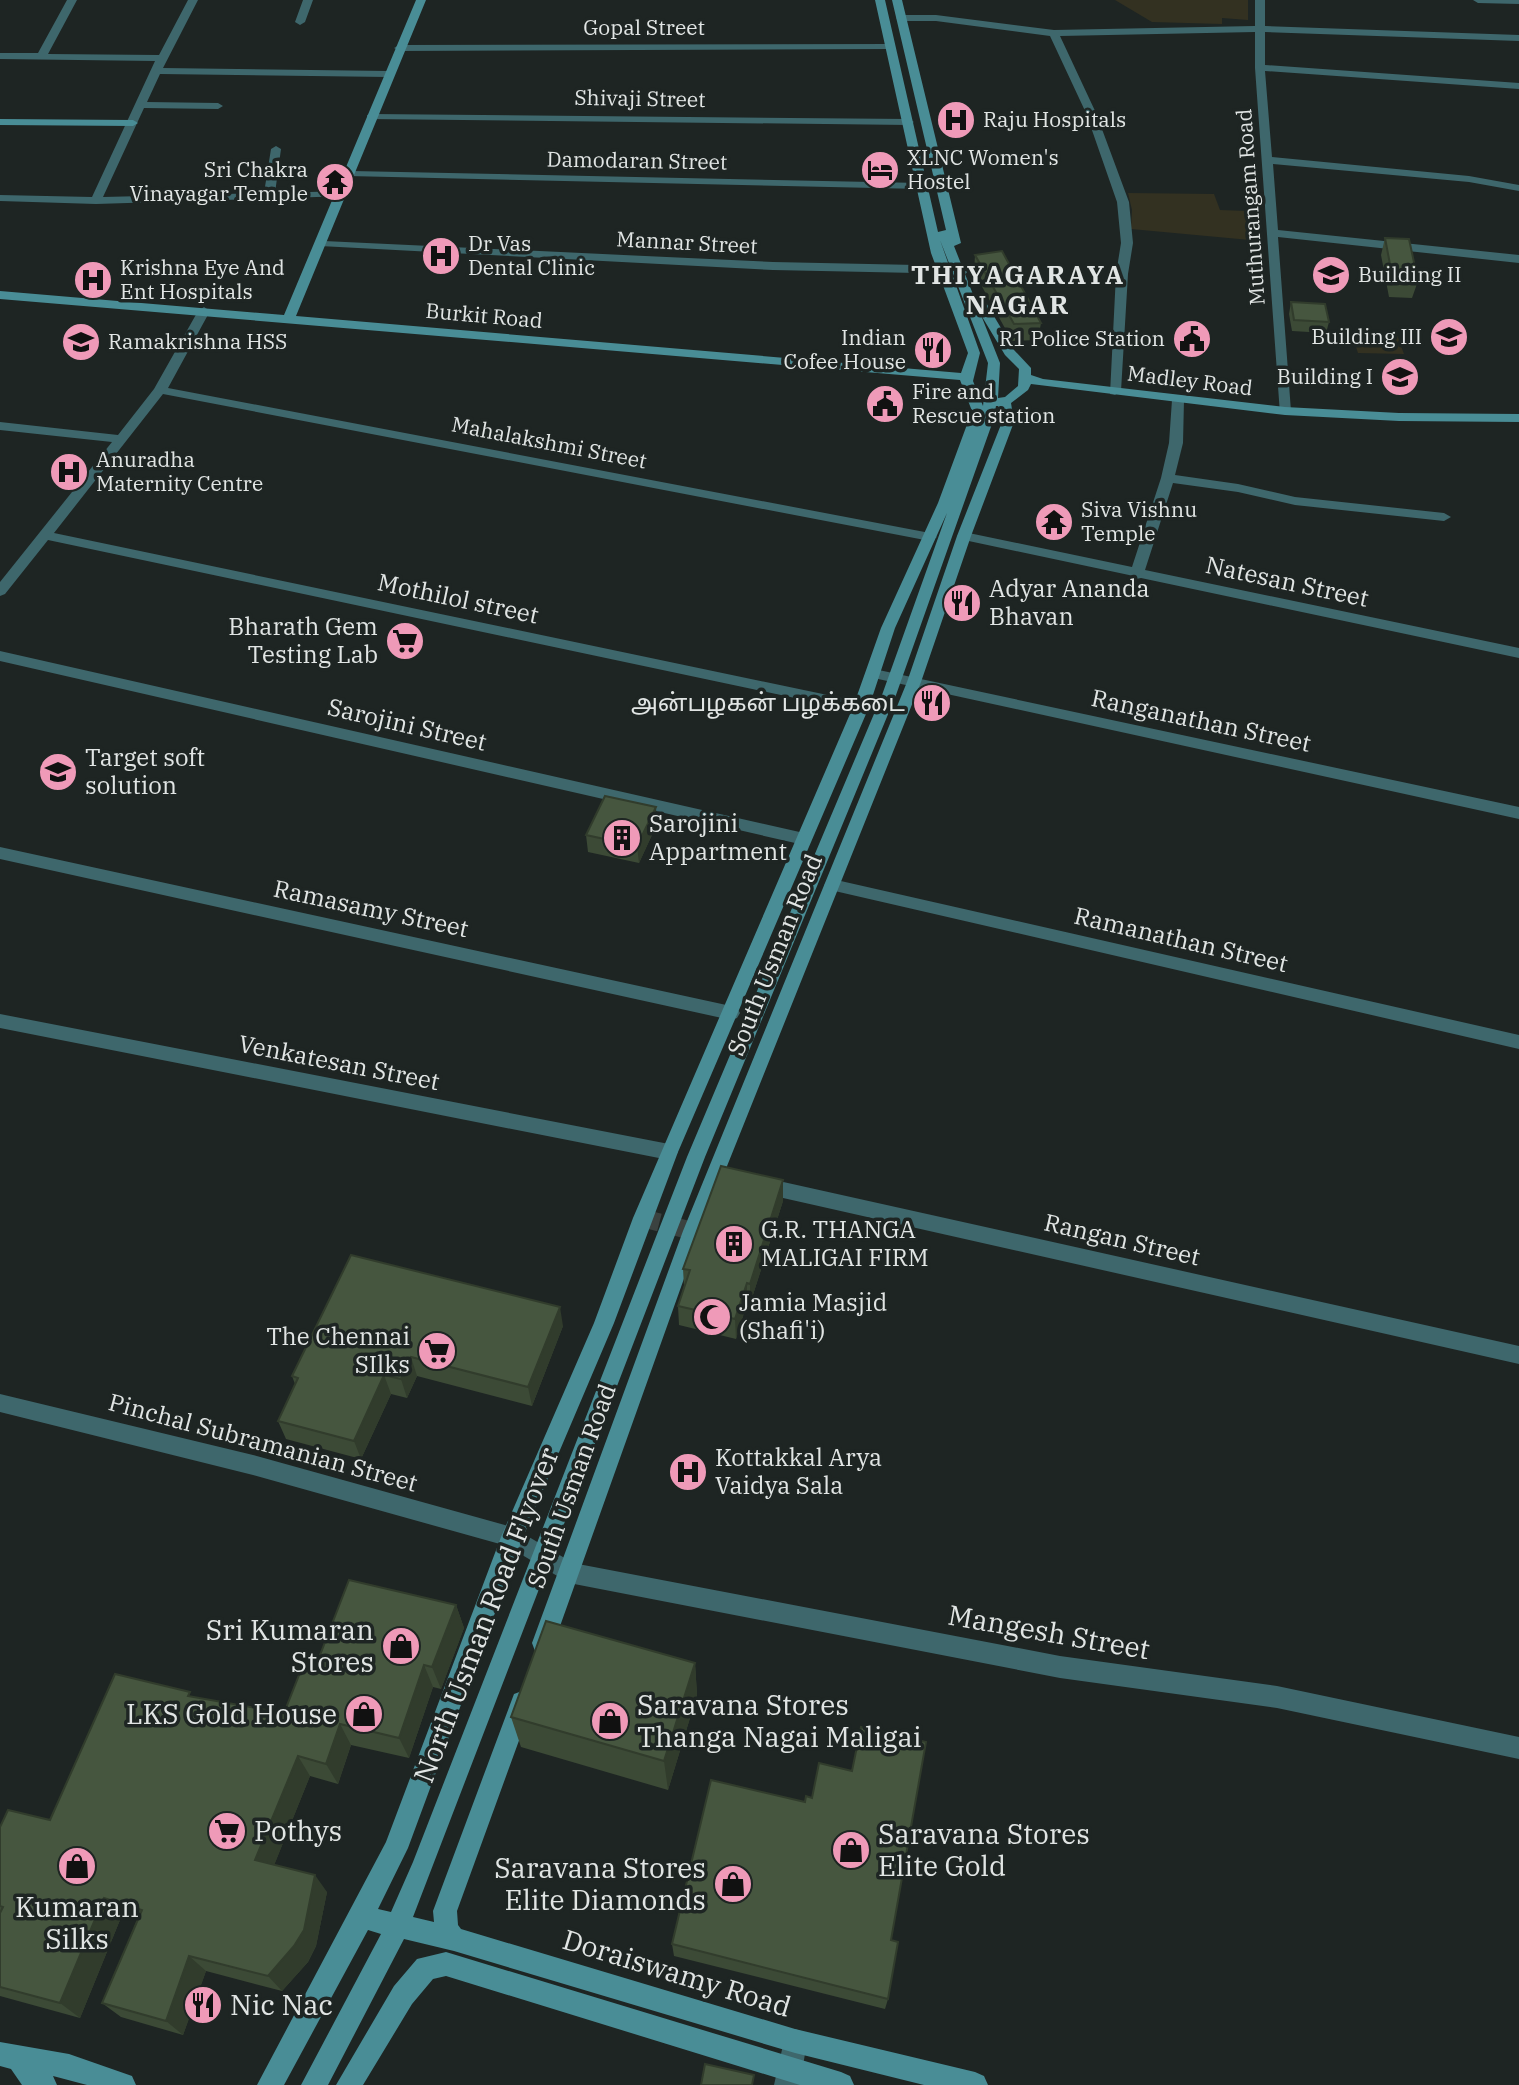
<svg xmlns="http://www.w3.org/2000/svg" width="1519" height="2085" viewBox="0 0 1519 2085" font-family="'IBM Plex Serif','Noto Sans Tamil',serif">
<rect width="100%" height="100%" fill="#1e2523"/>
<!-- green -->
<path fill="#333121" d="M1115,0H1248V20L1222,18V24L1152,22Z
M1128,193L1214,194L1220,210L1247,211L1250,240L1131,229L1132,210Z
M1352,335H1397L1404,354L1358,353Z"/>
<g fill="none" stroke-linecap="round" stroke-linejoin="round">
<!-- street-tunnel -->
<path stroke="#3b4240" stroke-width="18" stroke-dasharray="18 9" stroke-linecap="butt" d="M642,1218L692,1231"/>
<!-- street -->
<path fill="#3e676c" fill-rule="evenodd" d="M67,0H77L48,54L159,55L188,0H198L163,68L388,71L393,74L388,77L160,74L147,102L218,103L223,106L218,109L144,108L103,197L264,193L271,149L276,146L281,149L275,193L344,191L348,192V196L96,204L0,201V195L92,197L155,61L0,59V53H38Z
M303,0H313L305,22L300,25L295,22Z
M1255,0H1265V26L1519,35V41L1265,32V65L1519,83V89L1265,71L1272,157L1469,176L1519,185V191L1469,182L1273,164L1278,230L1519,255V263L1278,237L1291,411L1290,414H1280L1255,68V32L1060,36L1096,113L1129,202L1133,243L1128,274L1121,391L1115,395L1110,394L1116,274L1121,243L1117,202L1086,113L1050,36L936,21H901L896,18L901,15H936L1054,30L1255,26Z
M1473,0H1519V4L1478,3Z
M893,44V48L889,49L399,51L394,48L399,45Z
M371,114L909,119L914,122L909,125L367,119V115Z
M352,171L921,183L927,186L921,189L348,176L346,174Z
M324,241L773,262L965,266L971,270L965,274L773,270L320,246V242Z
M204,307L210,311L168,388L930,533L937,537L930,541L163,394L54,533L861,702L869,707L861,712L48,540L5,594L0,596V582L112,442L0,430V422L118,435L154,389L198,311Z
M1178,396L1184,400L1183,443L1175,475L1238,484L1295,497L1444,513L1451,517L1444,521L1295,505L1238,492L1173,483L1145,570L1519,648V658L1141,578L1136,579L1129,575L964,540L957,536L964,532L1132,567L1161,478L1169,443L1172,400Z
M0,651L804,833L812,839L804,845L0,661Z
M874,669L1519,807V819L869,677L867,674L869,671Z
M0,847L731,1006L737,1008L740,1013L737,1018L731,1020L0,859Z
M832,879L1519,1035V1049L826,889L824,885Z
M0,1014L669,1144L675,1147L678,1152L675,1157L669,1160L0,1028Z
M761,1177L1519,1346V1364L761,1193L754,1190L752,1185L754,1180Z
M0,1394L253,1455L512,1527L573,1563L1060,1656L1277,1686L1519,1737V1759L1277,1708L1060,1678L569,1583L507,1546L253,1475L0,1412Z
M795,2029L804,2032L807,2041L800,2085H774L786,2032Z"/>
<!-- secondary -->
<path fill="#498d96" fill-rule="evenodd" d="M416,0H426L296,316L961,373L968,353L931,253L875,0H885L938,232L946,230L892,0H902L961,243L954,246L976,302L985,301L1014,350L1031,368V375L1043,379L1285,407L1399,413L1519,414V422L1399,421L1285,415L1031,384L1028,390L1011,403L1014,422L971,536L921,682L701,1231L554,1643L551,1651L543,1654L535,1651L532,1643L683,1231L907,682L957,536L1002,422L998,406H996L993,421L896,695L705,1157L413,1917L434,1922L433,1911L511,1702L514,1694L522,1691L530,1694L533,1702L457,1911L458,1925L461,1929L795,2029L975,2072L984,2076L988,2085H924L795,2053L454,1951L404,1939L328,2085H301L381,1934L368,1930L284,2085H257L386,1842L501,1537L594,1323L633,1218L853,707L881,628L938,503L972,411L960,380L0,299V291L284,315ZM940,240L988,363L983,406L973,381L980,353ZM981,315L1005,355L1019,369L1018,386L1005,397L998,398L1000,363ZM947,513L882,695L687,1157L413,1862L391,1912L378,1909L408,1848L523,1537L614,1323L678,1152L869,707L895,628Z
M0,119L133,120L138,123L133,126L0,125Z
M446,1952L841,2072L850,2076L854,2085H800L446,1976L433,1979L412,2004L363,2085H336L394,1986L417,1959Z
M0,2042L69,2054L132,2076L136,2085H87L53,2076L57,2085H22L11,2069L0,2066Z"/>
</g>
<!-- wall -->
<path fill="#3c4a36" d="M1385,238L1418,281L1412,298L1389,297L1381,255Z
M975,255L1041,323L1038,340L1012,341L974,272Z
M1291,302L1329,322L1326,333L1292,331L1289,314Z
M657,824L639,863L588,852L586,835Z
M783,1201L750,1304L747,1303L736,1339L679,1325L678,1306L684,1286L683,1269Z
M563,1326L532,1406L417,1376L407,1398L391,1394L361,1459L286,1439L278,1421L295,1384L292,1376Z
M456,1605L464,1628L441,1689L433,1687L409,1758L351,1745L338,1784L310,1776L274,1865L327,1892L316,1946L308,1962L282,1991L206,1971L183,2035L121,2017L102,2003L137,1920L122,1915L80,2018L0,1996V1827L50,1820L194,1697L284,1713L315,1668Z
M695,1663L697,1695L668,1790L521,1747L511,1717Z
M805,1802L891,1940L888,1999L885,2009L674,1956L672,1944Z"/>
<!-- shaded-wall -->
<path fill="#313c2c" d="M656,807L657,824L639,863L637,846Z
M783,1180V1201L750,1304V1284Z
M747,1283V1303L736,1339L735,1319Z
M560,1307L563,1326L532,1406L528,1387Z
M411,1357L417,1376L407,1398L401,1379Z
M384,1375L391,1394L361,1459L354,1441Z
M456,1605L464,1628L441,1689L432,1667Z
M695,1663L697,1695L668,1790L664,1761Z
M424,1665L433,1687L409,1758L399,1738Z
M340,1724L351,1745L338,1784L326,1764Z
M298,1756L310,1776L269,1878L255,1860Z
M315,1875L327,1892L316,1946L308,1962L282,1991L268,1976Z
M104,1898L122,1915L80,2018L60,2003Z
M189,1956L206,1971L183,2035L166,2021Z"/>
<!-- building -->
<path fill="#46563f" stroke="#313c2c" stroke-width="2" d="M1385,238L1409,239L1418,281L1393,280Z
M1002,251L1041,323L1014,324L975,255Z
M1291,302L1325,304L1329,322L1294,320Z
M605,796L656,807L637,846L586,835Z
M721,1166L783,1180L750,1284L747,1283L735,1319L678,1306L690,1270L683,1269Z
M351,1255L560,1307L528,1387L411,1357L401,1379L384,1375L354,1441L278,1421L298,1378L292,1376Z
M349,1580L456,1605L432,1667L424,1665L399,1738L340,1724L326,1764L298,1756L255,1860L315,1875L304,1930L294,1946L268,1976L189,1956L166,2021L102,2003L142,1910L104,1898L60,2003L0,1987V1913L3,1907L0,1906V1827L8,1810L50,1820L115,1674L190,1692L188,1696L284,1713L303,1665L315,1668Z
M546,1621L695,1663L664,1761L511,1717Z
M861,1727L926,1742L891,1940L898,1942L888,1999L672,1944L711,1780L805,1802L806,1796L812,1798L819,1763L852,1771Z
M705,2064L754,2075L752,2085H701Z"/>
<!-- icons -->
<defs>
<symbol id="hospital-disc" viewBox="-11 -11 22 22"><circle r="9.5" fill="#ef9ab8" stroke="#1e2523"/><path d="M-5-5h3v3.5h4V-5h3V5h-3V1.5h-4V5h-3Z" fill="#111"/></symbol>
<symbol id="hotel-disc" viewBox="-11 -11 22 22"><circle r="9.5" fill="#ef9ab8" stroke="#1e2523"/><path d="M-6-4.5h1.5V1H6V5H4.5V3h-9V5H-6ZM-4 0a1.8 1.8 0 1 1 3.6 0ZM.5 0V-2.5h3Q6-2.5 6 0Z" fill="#111"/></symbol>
<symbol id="temple-disc" viewBox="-11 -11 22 22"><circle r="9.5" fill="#ef9ab8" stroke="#1e2523"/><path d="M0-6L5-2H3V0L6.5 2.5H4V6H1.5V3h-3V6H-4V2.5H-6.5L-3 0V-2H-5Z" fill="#111"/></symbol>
<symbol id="university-disc" viewBox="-11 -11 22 22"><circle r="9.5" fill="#ef9ab8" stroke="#1e2523"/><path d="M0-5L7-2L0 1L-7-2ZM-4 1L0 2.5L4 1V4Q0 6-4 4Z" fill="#111"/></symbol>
<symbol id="civic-disc" viewBox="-11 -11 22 22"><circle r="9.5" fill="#ef9ab8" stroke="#1e2523"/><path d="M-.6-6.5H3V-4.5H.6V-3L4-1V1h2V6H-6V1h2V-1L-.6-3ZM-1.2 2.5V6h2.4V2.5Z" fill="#111"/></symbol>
<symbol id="school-disc" viewBox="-11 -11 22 22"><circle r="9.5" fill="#ef9ab8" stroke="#1e2523"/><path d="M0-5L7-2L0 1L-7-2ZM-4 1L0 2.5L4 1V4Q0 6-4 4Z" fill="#111"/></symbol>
<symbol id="restaurant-disc" viewBox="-11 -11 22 22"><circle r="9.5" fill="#ef9ab8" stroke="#1e2523"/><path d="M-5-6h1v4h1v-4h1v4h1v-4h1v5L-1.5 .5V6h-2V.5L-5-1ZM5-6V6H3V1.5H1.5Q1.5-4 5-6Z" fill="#111"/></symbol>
<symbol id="supermarket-disc" viewBox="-11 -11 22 22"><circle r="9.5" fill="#ef9ab8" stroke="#1e2523"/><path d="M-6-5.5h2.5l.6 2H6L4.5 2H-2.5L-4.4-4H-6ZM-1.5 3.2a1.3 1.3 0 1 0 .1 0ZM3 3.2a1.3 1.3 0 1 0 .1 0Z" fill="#111"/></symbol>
<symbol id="building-disc" viewBox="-11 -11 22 22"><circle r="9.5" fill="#ef9ab8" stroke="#1e2523"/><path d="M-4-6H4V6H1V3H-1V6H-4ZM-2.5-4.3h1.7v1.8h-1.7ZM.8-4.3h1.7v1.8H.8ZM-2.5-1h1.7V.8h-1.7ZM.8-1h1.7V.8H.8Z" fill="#111"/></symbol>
<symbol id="mosque-disc" viewBox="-11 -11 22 22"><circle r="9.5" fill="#ef9ab8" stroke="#1e2523"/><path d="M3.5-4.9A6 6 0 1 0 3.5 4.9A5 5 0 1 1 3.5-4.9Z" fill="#111"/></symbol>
<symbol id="shop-disc" viewBox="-11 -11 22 22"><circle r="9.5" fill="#ef9ab8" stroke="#1e2523"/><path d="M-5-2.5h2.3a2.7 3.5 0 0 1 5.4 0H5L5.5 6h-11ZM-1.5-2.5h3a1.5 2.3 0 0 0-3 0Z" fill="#111"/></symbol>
</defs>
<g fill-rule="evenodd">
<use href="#hospital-disc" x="934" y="98" width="44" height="44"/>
<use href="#hotel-disc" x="858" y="148" width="44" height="44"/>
<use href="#temple-disc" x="313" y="160" width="44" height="44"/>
<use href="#hospital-disc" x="419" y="234" width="44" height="44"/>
<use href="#university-disc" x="1309" y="253" width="44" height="44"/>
<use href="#hospital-disc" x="71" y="258" width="44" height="44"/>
<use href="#university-disc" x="1427" y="315" width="44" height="44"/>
<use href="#civic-disc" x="1170" y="317" width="44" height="44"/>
<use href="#school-disc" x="59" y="320" width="44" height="44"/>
<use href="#restaurant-disc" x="911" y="328" width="44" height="44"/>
<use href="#university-disc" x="1378" y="355" width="44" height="44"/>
<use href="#civic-disc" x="863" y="382" width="44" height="44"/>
<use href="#hospital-disc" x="47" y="450" width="44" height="44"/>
<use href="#temple-disc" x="1032" y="500" width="44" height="44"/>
<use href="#restaurant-disc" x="940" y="581" width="44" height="44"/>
<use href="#supermarket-disc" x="383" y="619" width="44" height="44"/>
<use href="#restaurant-disc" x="910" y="681" width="44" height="44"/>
<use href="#school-disc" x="36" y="750" width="44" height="44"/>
<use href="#building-disc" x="600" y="816" width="44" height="44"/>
<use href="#building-disc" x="712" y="1222" width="44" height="44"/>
<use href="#mosque-disc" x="690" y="1295" width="44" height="44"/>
<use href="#supermarket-disc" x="415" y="1329" width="44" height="44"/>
<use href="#hospital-disc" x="666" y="1450" width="44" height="44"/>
<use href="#shop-disc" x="379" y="1624" width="44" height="44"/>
<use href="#shop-disc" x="342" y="1692" width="44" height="44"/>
<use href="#shop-disc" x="588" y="1699" width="44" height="44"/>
<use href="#supermarket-disc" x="205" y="1809" width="44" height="44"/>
<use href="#shop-disc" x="829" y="1828" width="44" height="44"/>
<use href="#shop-disc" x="55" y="1844" width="44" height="44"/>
<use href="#shop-disc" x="711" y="1862" width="44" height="44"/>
<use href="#restaurant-disc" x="181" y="1983" width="44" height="44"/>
</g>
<g text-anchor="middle" stroke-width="7" stroke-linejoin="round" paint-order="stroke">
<!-- far-street labels -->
<g font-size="21" fill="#e1e5e4" stroke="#1e2523">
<text x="644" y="35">Gopal Street</text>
<text transform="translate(640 99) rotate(1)" y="7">Shivaji Street</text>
<text transform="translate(637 161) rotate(1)" y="7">Damodaran Street</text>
<text transform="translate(1251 207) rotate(-94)" y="7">Muthurangam Road</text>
<text transform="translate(687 243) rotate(3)" y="7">Mannar Street</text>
<text transform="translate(484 316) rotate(5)" y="7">Burkit Road</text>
<text transform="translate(1190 381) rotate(7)" y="7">Madley Road</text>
<text transform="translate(549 443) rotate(11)" y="7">Mahalakshmi Street</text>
</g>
<!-- far-poi labels -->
<g font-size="21" fill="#e1e5e4" stroke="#1e2523" text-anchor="start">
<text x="983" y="127">Raju Hospitals</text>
<text x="907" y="165">XLNC Women's<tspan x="907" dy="24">Hostel</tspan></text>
<text x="308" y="177" text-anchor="end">Sri Chakra<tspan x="308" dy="24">Vinayagar Temple</tspan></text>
<text x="468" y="251">Dr Vas<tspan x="468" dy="24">Dental Clinic</tspan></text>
<text x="120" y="275">Krishna Eye And<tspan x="120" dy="24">Ent Hospitals</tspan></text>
<text x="1358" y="282">Building II</text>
<text x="1422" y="344" text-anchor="end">Building III</text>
<text x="906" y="345" text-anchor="end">Indian<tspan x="906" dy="24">Cofee House</tspan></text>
<text x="1165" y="346" text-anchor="end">R1 Police Station</text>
<text x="108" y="349">Ramakrishna HSS</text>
<text x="1373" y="384" text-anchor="end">Building I</text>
<text x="912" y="399">Fire and<tspan x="912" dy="24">Rescue station</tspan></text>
<text x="96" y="467">Anuradha<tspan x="96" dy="24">Maternity Centre</tspan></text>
<text x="1081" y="517">Siva Vishnu<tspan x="1081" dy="24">Temple</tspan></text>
</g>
<!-- street labels -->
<g font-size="24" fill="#e1e5e4" stroke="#1e2523">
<text transform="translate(1287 582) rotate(12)" y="8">Natesan Street</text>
<text transform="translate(458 599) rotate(12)" y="8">Mothilol street</text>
<text transform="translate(1201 721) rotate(12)" y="8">Ranganathan Street</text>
<text transform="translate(407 725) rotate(13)" y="8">Sarojini Street</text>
<text transform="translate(371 909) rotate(12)" y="8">Ramasamy Street</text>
<text transform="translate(1181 940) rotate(13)" y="8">Ramanathan Street</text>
<text transform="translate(775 955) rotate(-68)" y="8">South Usman Road</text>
<text transform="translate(339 1063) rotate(11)" y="8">Venkatesan Street</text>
<text transform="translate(1122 1240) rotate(13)" y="8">Rangan Street</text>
<text transform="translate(263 1443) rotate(15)" y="8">Pinchal Subramanian Street</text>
<text transform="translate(572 1486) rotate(-70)" y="8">South Usman Road</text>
</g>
<!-- poi labels -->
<g font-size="24" fill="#e1e5e4" stroke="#1e2523" text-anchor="start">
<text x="989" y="597">Adyar Ananda<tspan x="989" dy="28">Bhavan</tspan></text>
<text x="378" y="635" text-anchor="end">Bharath Gem<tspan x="378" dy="28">Testing Lab</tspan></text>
<text x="905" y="711" text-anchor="end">அன்பழகன் பழக்கடை</text>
<text x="85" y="766">Target soft<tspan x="85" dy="28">solution</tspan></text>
<text x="649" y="832">Sarojini<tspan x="649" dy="28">Appartment</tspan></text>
<text x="761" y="1238">G.R. THANGA<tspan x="761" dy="28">MALIGAI FIRM</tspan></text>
<text x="739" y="1311">Jamia Masjid<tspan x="739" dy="28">(Shafi'i)</tspan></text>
<text x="410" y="1345" text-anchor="end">The Chennai<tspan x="410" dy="28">SIlks</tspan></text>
<text x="715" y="1466">Kottakkal Arya<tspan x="715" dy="28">Vaidya Sala</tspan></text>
</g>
<!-- far-district labels -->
<g font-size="26" font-weight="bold" letter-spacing="2" fill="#e1e5e4" stroke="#1e2523">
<text x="1018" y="284">THIYAGARAYA<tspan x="1018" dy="30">NAGAR</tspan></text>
</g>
<!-- near-street labels -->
<g font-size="28" fill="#e1e5e4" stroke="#1e2523">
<text transform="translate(486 1615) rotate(-69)" y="10">North Usman Road Flyover</text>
<text transform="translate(1049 1632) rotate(10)" y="10">Mangesh Street</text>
<text transform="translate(677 1973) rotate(17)" y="10">Doraiswamy Road</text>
</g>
<!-- near-poi labels -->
<g font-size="28" fill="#e1e5e4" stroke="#1e2523" text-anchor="start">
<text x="374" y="1640" text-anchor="end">Sri Kumaran<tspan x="374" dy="32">Stores</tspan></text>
<text x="637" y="1715">Saravana Stores<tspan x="637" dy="32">Thanga Nagai Maligai</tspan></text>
<text x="337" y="1724" text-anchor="end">LKS Gold House</text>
<text x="254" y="1841">Pothys</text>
<text x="878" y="1844">Saravana Stores<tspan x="878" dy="32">Elite Gold</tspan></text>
<text x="706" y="1878" text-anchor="end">Saravana Stores<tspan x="706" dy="32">Elite Diamonds</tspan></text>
<text x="77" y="1917" text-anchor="middle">Kumaran<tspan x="77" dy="32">Silks</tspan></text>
<text x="230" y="2015">Nic Nac</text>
</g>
</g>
</svg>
